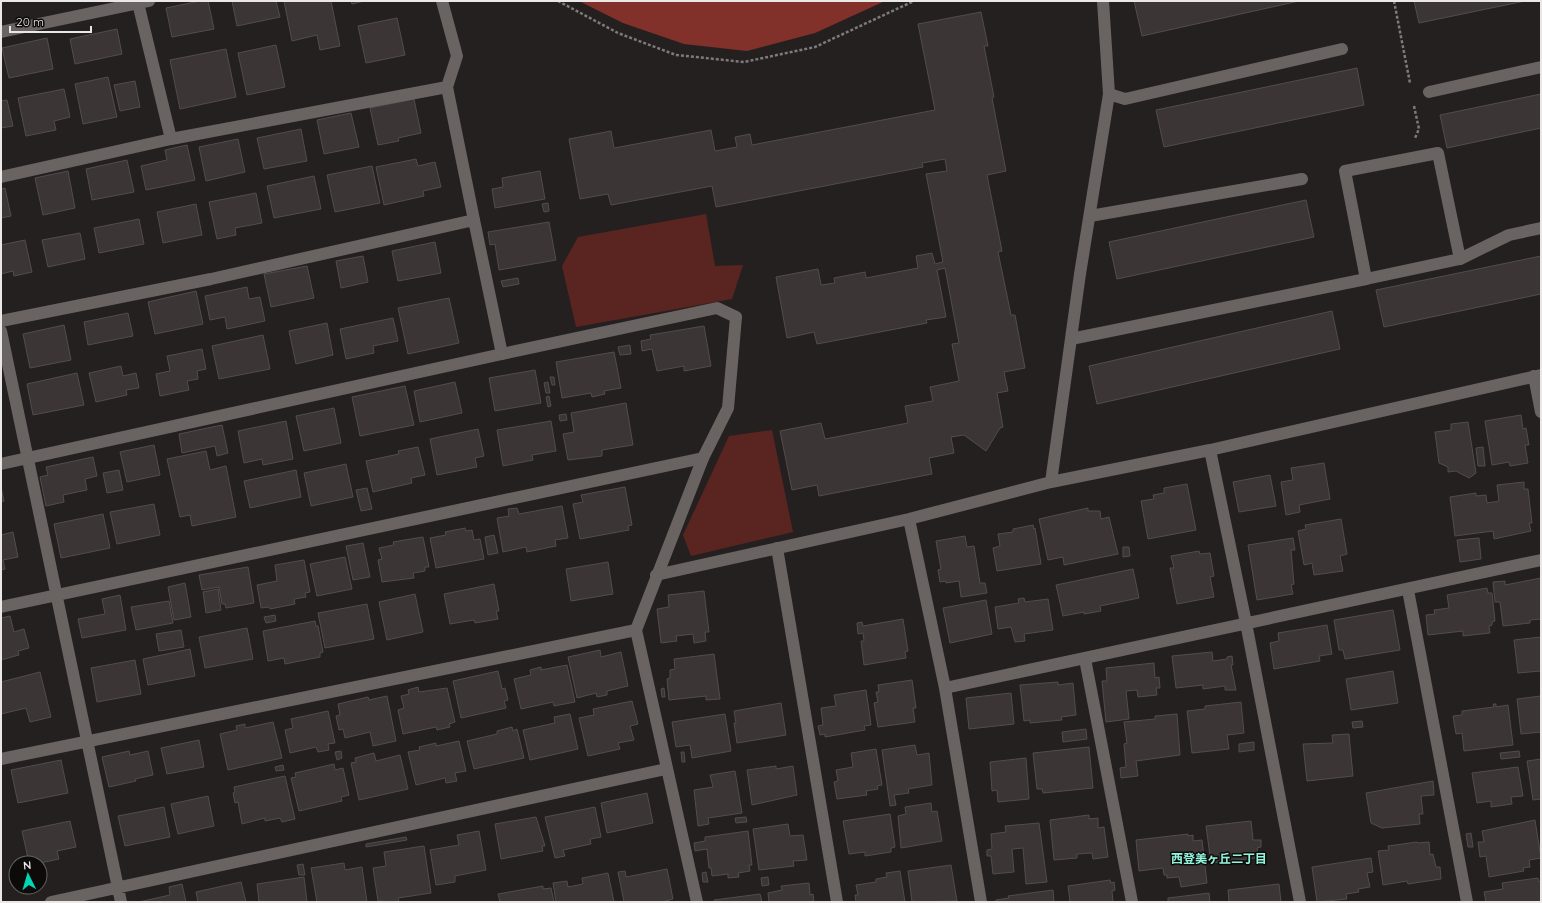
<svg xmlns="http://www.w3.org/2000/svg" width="1542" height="903" viewBox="0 0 1542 903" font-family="Quicksand,'Noto Sans JP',sans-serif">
<rect width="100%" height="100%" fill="#252020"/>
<!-- green -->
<path fill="#5a2520" d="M706,214L715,266L743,265L732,299L576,327L562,266L578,237Z
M772,430L793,532L691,556L683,535L729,436Z"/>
<!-- forest -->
<path fill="#82312a" d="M579,1H885L815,33L747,51L684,44L623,23Z"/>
<!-- building -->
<path fill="#3b3635" stroke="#524d4c" d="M200,1H208L214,29L172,37L166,8Z
M232,1H276L280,17L237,26Z
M284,1H331L340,46L320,50L317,35L292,41Z
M351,1H364L352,4Z
M1134,1H1299L1142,36Z
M1414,1H1525L1419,23Z
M981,12L988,46H984L994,97L992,98L1006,171L987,175L1002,251L998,252L1011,315H1015L1025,368L1004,372L1008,391L997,393L1003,427L1000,428L986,451L964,435L951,437L954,453L929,458L932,474L819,496L817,485L792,490L780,431L821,423L825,439L908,423L905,406L933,401L930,387L959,381L952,344L959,343L945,268L937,270L946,317L926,320L927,323L817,344L814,332L787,338L776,277L818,269L821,285L835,283L834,278L865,272L866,278L918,268L916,256L932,253L935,264L943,262L926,174L947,171L945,159L922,163L923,167L716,207L712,186L611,205L608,194L580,199L569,139L611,131L614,148L711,130L715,151L737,147L735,137L750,134L752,145L935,110L918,24Z
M397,18L405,55L366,63L358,26Z
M117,29L122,54L75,64L70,39Z
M47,38L53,69L9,78L2,48Z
M276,45L285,87L247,95L238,53Z
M226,49L236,97L180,109L170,60Z
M1357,68L1364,105L1164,147L1156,110Z
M108,77L117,117L83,124L75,84Z
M135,81L140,107L120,111L114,85Z
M64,89L70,117L54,121L56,130L26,136L18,98Z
M1541,94V128L1447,148L1440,115Z
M414,99L421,133L398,138L399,141L378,145L370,108Z
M7,100L13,126L1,128V101Z
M351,113L359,147L324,154L317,120Z
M301,129L307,161L264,169L257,138Z
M238,139L245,172L206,181L199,147Z
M187,145L195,180L146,190L141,166L167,160L165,150Z
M416,159L418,166L435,162L441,187L423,191L424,196L384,205L376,167Z
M127,160L134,192L92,200L86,169Z
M372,166L380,203L335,212L327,175Z
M68,171L75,208L43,215L35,178Z
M540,171L545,199L495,208L492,189L503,187L502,178Z
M314,176L321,209L274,218L267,186Z
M5,188L11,216L1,218V189Z
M256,193L262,223L235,228L236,235L217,239L209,202Z
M1306,200L1314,237L1117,279L1109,242Z
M548,203L549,211L544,212L542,204Z
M196,204L202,235L163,243L157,212Z
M139,219L144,244L99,253L94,228Z
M549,222L556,260L499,270L495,244L490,245L488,232Z
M80,233L85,259L48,267L42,240Z
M25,240L32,272L14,276L13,271L1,274V245Z
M435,242L441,273L398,281L392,251Z
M363,256L368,282L341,288L336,261Z
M1541,256V294L1384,327L1376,290Z
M307,266L314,298L271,307L264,274Z
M518,278L519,284L503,287L501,281Z
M247,287L249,299L260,297L265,321L227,329L225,317L210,320L205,296Z
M196,291L203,324L155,334L148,302Z
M449,298L459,343L408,354L398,308Z
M1332,311L1340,349L1097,404L1089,366Z
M128,313L133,336L88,345L84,322Z
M393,318L398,341L373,346L374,353L346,359L340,329Z
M327,323L333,355L296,364L289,331Z
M64,325L71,360L30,368L23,334Z
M704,326L711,366L684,371V366L657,371L652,349L642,351L641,341L651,339L650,335Z
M263,335L270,369L219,379L212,346Z
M630,345L631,354L620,355L618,347Z
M202,349L206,369L197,371L198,379L187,381L189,390L160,396L156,374L170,371L167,356Z
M614,352L621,388L604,391L605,394L592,397L591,393L562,398L556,362Z
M121,366L123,376L136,373L139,388L126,390L127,395L96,402L89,373Z
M535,370L541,403L495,411L489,378Z
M77,373L84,405L33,415L27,384Z
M550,377H554L555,385H552Z
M455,382L462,413L420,422L414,391Z
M548,382L550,393H546L544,383Z
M405,386L414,425L360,436L352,397Z
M549,396L551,406L548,407L546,397Z
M626,403L633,445L602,450V456L568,460L563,434L574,432L571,413Z
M334,408L341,443L304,451L296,416Z
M566,414L567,420L560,421L559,415Z
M1521,415L1523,429L1526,428L1529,445H1525L1528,463L1510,466L1509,462L1492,465L1485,421Z
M286,421L293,459L263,465L262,459L244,463L238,431Z
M551,421L556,451L532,455L533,460L503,466L497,430Z
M1468,422L1476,473L1469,478L1456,471L1448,472V467L1439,463L1435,432L1451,430V424Z
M222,425L228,453L217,456L215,446L182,453L179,434Z
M478,429L484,456L475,458L477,467L437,475L430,439Z
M154,445L160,475L127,482L120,452Z
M418,447L425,475L411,478L412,483L373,492L366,461L399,454L398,451Z
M1483,447L1485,466H1478L1476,448Z
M206,451L210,470L226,466L236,517L192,526L190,515L180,517L167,459Z
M93,457L97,476L85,479L87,490L63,495L64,502L46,506L40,477L48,475L46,467Z
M1324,463L1330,499L1299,505L1300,512L1286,515L1281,482L1293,480L1291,468Z
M346,464L353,497L311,506L304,473Z
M119,470L123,490L107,493L103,473Z
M296,470L301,497L250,508L244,481Z
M1270,475L1276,506L1239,512L1233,482Z
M1524,482V489H1528L1532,523H1529L1531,531L1494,539L1493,531L1455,536L1450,497L1476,493V496L1486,495L1487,503L1499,501L1497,485Z
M1187,484L1196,530L1148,539L1141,501L1154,499L1153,495L1164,493V488Z
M1,487L4,501L1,502Z
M625,487L632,525L628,526L629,530L580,539L573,504L583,502L581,495Z
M367,488L372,509L361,511L356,490Z
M154,504L160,535L117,544L110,512Z
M562,506L568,538L555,540L556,546L527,552L526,547L503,552L497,518L509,516L508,509L517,508L519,514Z
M1088,508V511H1100L1101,519L1109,517L1118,554L1064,565L1063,557L1048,560L1039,519Z
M103,514L110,548L61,558L54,524Z
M1341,519L1347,554L1340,556L1343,571L1314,575L1312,563L1304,565L1298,531L1306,529L1305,525Z
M1033,525L1034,529L1035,528L1041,564L997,571L993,548L1000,546L998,534L1013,532V529Z
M465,528L466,531L472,530L474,540L480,539L484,559L436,568L430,538L446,535L445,532Z
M13,532L18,557L3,560L5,569L1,570V535Z
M494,535L498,553L488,555L485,537Z
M965,536L967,547L974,546L980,583H985L987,593L961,597L959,581L946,583V581L940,582L938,570L941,569L936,541Z
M423,537L429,567H425V571L413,573L414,578L382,582L378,560L382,559L379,548L394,545L393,542Z
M1293,538L1295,550H1291L1294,584L1291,585L1293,594L1257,600L1248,545Z
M1479,538L1481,559L1460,562L1457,540Z
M363,543L370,577L353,580L346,546Z
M1123,547H1129L1130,556L1123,557Z
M1199,551L1200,554L1210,553L1214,576L1210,577L1214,597L1177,604L1170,568H1174L1171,556Z
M345,557L352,589L317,596L310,564Z
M304,560L310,592L305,593L306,597L294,599L295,604L270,609L269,607L261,608L257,585L277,581L275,565Z
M608,562L613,594L571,601L566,569Z
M248,567L254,603L226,608L225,604H222L219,587L202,590L199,575Z
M1133,569L1139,598L1100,606L1101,611L1084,614V612L1063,616L1056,585Z
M1541,578V619L1530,620V623L1503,626L1500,602H1495L1493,582L1505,581V585Z
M185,583L191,617L174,620L168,587Z
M494,584L499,611H496L498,619L475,623L474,620L450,624L444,594Z
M1487,588L1488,593H1492L1495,621L1492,622V625L1489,626L1490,633L1463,636V631L1428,635L1426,615L1435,614L1434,610L1449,608L1447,595Z
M218,589L221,610L206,613L203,592Z
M704,591L709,632H705L706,641L694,643L693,634L676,636L677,641L661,643L657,609L669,607L668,595Z
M415,594L423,632L387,640L379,602Z
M120,595L126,630L82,638L78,619L105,614L102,599Z
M1024,598L1025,602L1048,599L1053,630L1024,634L1025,641L1015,642L1011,627L998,629L995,607L1019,603L1018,599Z
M986,600L992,634L950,643L943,608Z
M169,601L173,623L136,630L131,607Z
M367,604L374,639L325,648L318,613Z
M1393,610L1400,650L1345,659L1343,650H1339L1334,620Z
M275,615L276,621L266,623L264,617Z
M10,616L14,632L24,629L29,648L18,651L19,655L1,660V618Z
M903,619L908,651L905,652L906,658L864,665L861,641H864L863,633L858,634L857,623L862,622L863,626Z
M315,621L316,626H318L323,652L320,653V657L285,664L284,658L268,661L263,631Z
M1327,625L1332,654L1319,656L1320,661L1274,669L1270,643L1279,641L1278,633Z
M247,628L253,659L205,668L199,637Z
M181,630L184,647L159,651L156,634Z
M1541,637V671L1518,673L1514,640Z
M190,649L195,676L148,685L143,659Z
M600,650L601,657L621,652L628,686L607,691V695L597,697L596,693L577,698L568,657Z
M1212,652L1213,661L1227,659V657L1232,656L1233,665H1231L1236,690H1225V686L1203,689V685L1176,688L1172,656Z
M714,654L720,699L706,700V696L669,700L667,679L670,678V670L675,669L674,659Z
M135,660L141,694L97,702L91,668Z
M1154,663L1155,678L1159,677L1160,688H1156L1157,695L1138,697L1137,690L1126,691L1129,719L1106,722L1102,681H1107L1106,668Z
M567,665L575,702L554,706L553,702L521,709L514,679L531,675L530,670L541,667V670Z
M498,671L502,689L505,688L508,700L504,701L506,708L461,718L453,681Z
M1393,671L1398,703L1351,710L1346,679Z
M40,672L51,717L30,722L26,708L1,714V682Z
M912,680L916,708H913L915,722L878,727L874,703L878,702L876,692H879L878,685Z
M1058,682V685L1073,683L1076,715L1061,717L1062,720L1030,723V720L1024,721L1020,685Z
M418,687L419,692L447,688L455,722L449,724L450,727L437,730L436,727L403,734L398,710L404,708L401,696L409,694L408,690Z
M664,688L665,697H662L661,689Z
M866,690L871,725L864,726L865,730L825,737V734L820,735L818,726L823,725L821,708L836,706L834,695Z
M1011,693L1014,724L969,729L966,698Z
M387,696L396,741L373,746L370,732L345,738L343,729L339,730L336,716L340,715L338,704L368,697L369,700Z
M1541,696V732L1521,734L1517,699Z
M632,701L638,724L630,726L634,740L618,743L620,749L588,756L579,718L594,715L593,709Z
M1241,702L1244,733L1227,735L1229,749L1192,753L1187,711L1205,709V706Z
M781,703L786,735L737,743L734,723H736L734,711Z
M1493,704H1496V707L1508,705L1513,745L1464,751L1462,733L1456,734L1453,716L1462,715V711L1494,707Z
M328,711L335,743L328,744L329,750L318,752L316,747L290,753L285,730L293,728L291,719Z
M570,714L578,749L530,760L523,730L555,723L554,717Z
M725,714L731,751L692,758L690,745L676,747L672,722Z
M1177,714L1180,755L1136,761L1138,776L1121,778L1120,768L1126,767L1124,744L1127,743L1124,722L1155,719V716Z
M1362,721L1363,727L1353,728L1352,722Z
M273,722L282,758L228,770L220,734L237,730L236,726L245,724V728Z
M512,727L513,731L517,729L524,758L474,769L467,741L497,734V731Z
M1086,729L1087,739L1063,742L1062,732Z
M1349,734L1353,776L1307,781L1303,744L1333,743L1332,735Z
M199,740L204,767L167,774L161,748Z
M459,741L466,771L455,773L457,781L446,783L445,778L416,785L408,752L420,750L419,747L436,743V746Z
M1254,742V750L1239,752V744Z
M915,745L917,755L929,753L932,785L908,789L909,793L894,795L896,805L890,806L882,750Z
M1089,747L1093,788L1043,793L1042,789H1037L1033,753Z
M876,749L882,785L877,786L878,789L866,791L867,795L837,799L834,782L838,781L836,770L853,767L851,753Z
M129,751L130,755L148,751L153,775L135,779L136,781L109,787L102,757Z
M341,751L342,758L337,760L335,752Z
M1519,751L1520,757L1501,759L1500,753Z
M681,752H684L685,762H682Z
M374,753L376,761L400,755L408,789L359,800L351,763L356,762L355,758Z
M1026,758L1029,799L998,802L997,790L992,791L990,762Z
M1541,759V799L1533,800L1527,761Z
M61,760L68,793L18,803L11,770Z
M334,764L335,770L343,768L349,795L341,797L342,801L299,811L291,778L296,777L295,773Z
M283,765L284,770L276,771L275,767Z
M776,766V769L793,766L797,795L752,805L747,770Z
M1518,767L1523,796L1511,797L1512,804L1491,807V801L1477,803L1472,773Z
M735,771L742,813L708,818L709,824L698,826L694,790L713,787L710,775Z
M285,776L295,819L282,822L280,818L265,821V818L242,824L238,802L235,803L233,793L235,792L234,787Z
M1433,781L1434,795L1421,796L1423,814H1419L1420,824L1382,828L1371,823L1366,793Z
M647,793L653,823L607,833L601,803Z
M208,796L214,826L178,834L171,804Z
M931,803L932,812L937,811L942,841L901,848L898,816L906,814L905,807Z
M164,807L170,837L125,846L118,816Z
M595,807L601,837L590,839L591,844L563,850L565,856L555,858L545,817Z
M890,814L895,847L891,848V852L865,856V852L849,854L843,821Z
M1089,815V819L1098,818V828L1104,827L1108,857L1093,859L1092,853L1077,854V858L1054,860L1050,820Z
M536,817L545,846H542L543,851L501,859L495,824Z
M746,817L747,822L736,823L735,818Z
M1535,820L1541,858L1529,860L1530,867L1523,868L1524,871L1489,877L1486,856L1480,857L1478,842H1484L1482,831Z
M70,821L76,847L57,851L59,859L40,863H29L22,831Z
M1251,821L1253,840H1261V847L1257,848L1258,856H1254L1255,858L1211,863L1206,826Z
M1039,823L1047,882L1026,884L1023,848L1012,849L1014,872L993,874L991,856H987V850L992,849L991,834L1006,832L1005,826Z
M788,824L790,836L803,835L807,860L793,861L794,866L759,870L753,829Z
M479,831L486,870L455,876V882L436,885L430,850L459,845L457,835Z
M748,831L752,865H749L750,871L738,873L739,877L728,878V874L712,876L711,868H709L707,849L695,851L694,843L705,841V837Z
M1471,833L1473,847H1468L1466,834Z
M1188,834V836L1193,835V841L1202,840L1207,883L1181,887L1179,877L1167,878V875H1164L1163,868L1139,871L1136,840Z
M406,837L407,840L366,847V844Z
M1417,842L1418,843L1429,842L1430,855L1433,854L1436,867H1440L1441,879L1408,884L1407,881L1383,885L1378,851L1389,850L1388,846Z
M424,846L431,893L398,898L399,902L378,901L373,868L386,866L384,852Z
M1371,858L1373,872L1367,873L1370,887L1358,889L1359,892L1346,894L1347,899L1317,902L1312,867Z
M344,863L345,870L362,867L367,902H317L311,868Z
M303,864L305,875H299L297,865Z
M951,865L957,901L912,902L908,871Z
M667,869L673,899L662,902H624L618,872L625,871L626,877Z
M900,871L905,902H856L855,895H858L856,885L876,882V879L887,877L886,873Z
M706,872L708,882H703L702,873Z
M608,873L614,902H556L553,883L567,881L568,887L583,884L582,878Z
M304,877L307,902H259L257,884Z
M768,877L769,885L762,886L761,878Z
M1538,878L1539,882L1541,881V902H1486L1484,892L1503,889L1502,883Z
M1110,880L1111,883L1114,882L1115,890L1112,891L1113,902H1066L1070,901L1068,886Z
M241,882L246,902H198L196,892Z
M809,883L810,895L813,894L814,902H769L768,893L782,890L781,886Z
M182,884L186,902H139L170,895L169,887Z
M1279,884L1281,902H1229L1228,890Z
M543,886V889L551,888L554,902H500L498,894Z
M1053,890L1054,902H996V900L1009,898L1008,896Z
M1209,893L1210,902H1168V898Z
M760,894L762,902H714V900Z"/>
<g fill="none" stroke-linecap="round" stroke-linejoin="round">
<!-- path -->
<path stroke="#7e7a7a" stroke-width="2.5" stroke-dasharray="3 2" stroke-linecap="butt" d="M558,1L618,33L676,55L744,62L815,47L914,1
M1394,1L1410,83
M1414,106L1419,129L1415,138"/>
<!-- pedestrian -->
<path stroke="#696362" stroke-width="12" d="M1438,153L1460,259L1366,279L1345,171Z"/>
<!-- minor -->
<path stroke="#696362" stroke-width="12" d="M442,1L457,56L447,87L474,220
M138,3L171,139
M1,32L149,1
M1429,92L1541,67
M1109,94L1125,99L1342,49
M1,177L171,139L447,87
M1090,216L1302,179
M1460,259L1509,235L1541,228
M1,331L121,902
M1071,339L1366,279
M1534,376L1541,412
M1210,450L1246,623L1300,902
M1,464L502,354
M1051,482L1080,274L1109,94L1103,1
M909,519L945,688L981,902
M777,548L837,902
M656,575L909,519L1051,482L1210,450L1541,375
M1408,590L1467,902
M1,607L703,458
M1085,659L1132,902
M945,688L1541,560
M1,759L636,630
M51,902L666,769"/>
<!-- tertiary -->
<path stroke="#696362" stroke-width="12" d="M1,321L211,279L474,220L502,354L717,308L736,317L728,408L703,458L636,630L697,902"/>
</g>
<g text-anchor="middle" stroke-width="3" stroke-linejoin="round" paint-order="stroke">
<!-- neighbourhood labels -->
<g font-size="12" font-weight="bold" fill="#91f5dd" stroke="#0d0b0a">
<text x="1219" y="863">西登美ヶ丘二丁目</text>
</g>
</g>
<!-- border -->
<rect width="1542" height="903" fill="none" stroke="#eae7e6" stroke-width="4"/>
<!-- north arrow -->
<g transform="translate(28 875) rotate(355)"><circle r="19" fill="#0d0b0a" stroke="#656362"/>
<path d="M0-3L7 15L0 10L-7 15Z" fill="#03d5b6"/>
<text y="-6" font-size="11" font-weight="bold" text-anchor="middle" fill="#eae7e6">N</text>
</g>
<!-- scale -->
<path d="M10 26v6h81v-6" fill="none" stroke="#eae7e6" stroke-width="2"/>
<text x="16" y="26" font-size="12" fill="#eae7e6" stroke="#0d0b0a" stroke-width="3" paint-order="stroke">20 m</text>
</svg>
